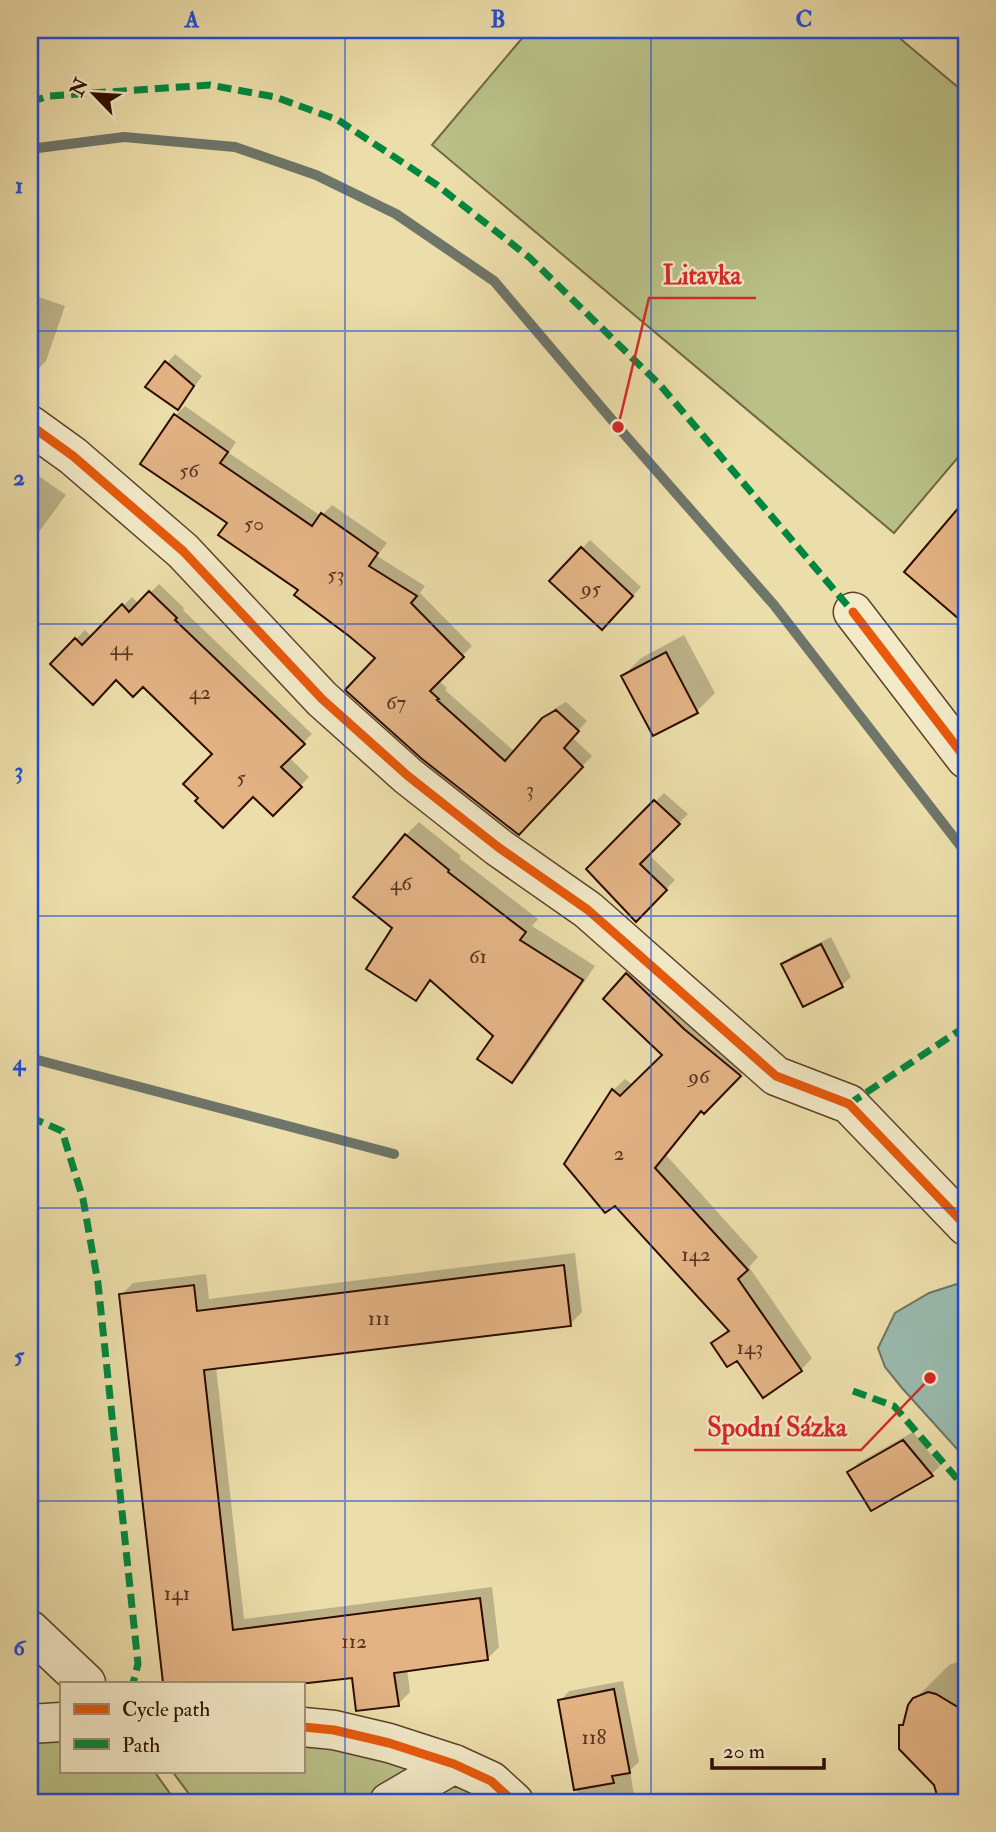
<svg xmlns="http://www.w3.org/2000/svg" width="996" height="1832" viewBox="0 0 996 1832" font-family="'IM FELL Double Pica',serif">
<rect width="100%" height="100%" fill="#ecdeaa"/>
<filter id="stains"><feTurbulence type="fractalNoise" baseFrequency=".00286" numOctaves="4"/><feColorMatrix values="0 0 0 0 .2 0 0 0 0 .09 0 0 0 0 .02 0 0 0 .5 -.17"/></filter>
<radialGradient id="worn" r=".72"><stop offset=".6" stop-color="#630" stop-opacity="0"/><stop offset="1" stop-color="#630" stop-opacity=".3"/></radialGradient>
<!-- green -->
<path fill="#b9c187" stroke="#726644" stroke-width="2" d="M529,30H890L966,94V448L894,533L432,145Z
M61,1729V1771H154L176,1802H30V1731Z
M303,1731L440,1764L383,1802H195L172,1771H303Z
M456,1776L503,1802H403Z"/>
<!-- water -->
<path fill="#9abbaf" stroke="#6e7569" stroke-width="2" d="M963,1282L966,1283V1459L902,1388L885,1367L878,1348L895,1313L929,1293Z"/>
<!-- shadow -->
<path fill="#0003" d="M30,294L65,306L46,361L37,370L30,367Z
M175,354L202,376L186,398L178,407L148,386Z
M185,406L236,442L229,453L321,516L332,505L387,543L377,556L425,586L420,593L472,646L438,680L447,688L445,690L515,752L554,709L566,702L587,721L572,737L592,756L529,823L378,658L229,522L143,463L176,415Z
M30,470L66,495L30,544Z
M966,502V622L907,572Z
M590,540L641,587L602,628L552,580Z
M159,584L184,608L183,610L312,734L289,757L309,777L273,814L143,685L52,664L85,630L92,637L132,597L139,604Z
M684,635L715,693L697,711L623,676L641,658Z
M664,793L688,814L648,854L675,880L636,920L589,869Z
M419,822L461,856L459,858L538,919L532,926L595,966L525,1068L512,1081L495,1036L432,980L415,999L394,928L406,835Z
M831,937L851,977L842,985L804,1004L784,965L792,956Z
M639,963L751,1064L704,1112L702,1110L666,1155L758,1257L749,1267L812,1358L801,1370L737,1358L713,1344L729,1329L613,1090L625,1079L633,1085L664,1055L605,999Z
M575,1253L582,1312L570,1324L216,1367L244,1619L492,1587L499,1647L487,1659L407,1669L410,1692L398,1704L353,1676L296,1683H164L121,1295L133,1283L206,1274L209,1299Z
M913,1432L940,1466L932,1474L872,1509L850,1472L858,1463Z
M963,1660L966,1661V1791L941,1801L936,1784L901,1726L906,1720L915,1699L949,1665Z
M623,1681L639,1762L630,1770L635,1802H579L560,1701L569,1691Z"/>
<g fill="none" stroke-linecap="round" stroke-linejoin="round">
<!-- stream -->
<path stroke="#6e7569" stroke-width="10" d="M30,149L124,137L235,147L316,175L396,214L494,281L618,427L774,605L966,853
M30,1058L394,1154"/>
</g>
<!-- building -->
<path fill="#e3b384" stroke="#2c0b00" stroke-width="2" d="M165,361L194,386L178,410L145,387Z
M174,414L228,452L220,463L312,526L321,513L378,553L369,566L417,596L411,603L464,657L430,691L439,699L437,700L505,761L542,718L556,710L579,731L564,748L583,767L519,835L422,759L345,690L375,658L349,636L294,595L298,590L218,535L227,523L140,464Z
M966,499V625L904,572Z
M581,547L633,596L602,630L549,581Z
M149,591L177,618L175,620L305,744L281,767L302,787L273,816L253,797L223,828L195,801L198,798L183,784L212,754L143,687L133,697L116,680L93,705L50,664L75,638L82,645L122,604L129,612Z
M666,652L698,713L653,736L621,676Z
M654,800L680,824L640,864L667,890L636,922L586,869Z
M405,834L449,870L448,872L526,932L520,940L583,980L512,1083L477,1059L493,1036L430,980L416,1001L366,969L392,928L353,897Z
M821,944L843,987L803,1007L781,964Z
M626,973L684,1029L741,1076L704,1114L701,1111L655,1168L748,1270L738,1279L802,1371L763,1398L737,1361L727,1367L711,1343L729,1331L615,1206L605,1213L564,1164L612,1089L620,1096L662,1055L603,999Z
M564,1265L571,1326L204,1370L233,1630L480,1598L488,1660L394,1673L399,1706L356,1711L352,1678L308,1683H163L119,1294L194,1285L197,1311Z
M903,1440L933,1476L871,1511L847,1472Z
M614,1689L630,1773L612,1776L614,1783L574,1790L558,1700Z
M928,1692L936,1694L966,1712V1793L943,1802H939L934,1785L899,1749V1725H903L908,1705L913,1698Z"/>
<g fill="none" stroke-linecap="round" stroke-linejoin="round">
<defs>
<path id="street" d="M30,425L73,456L183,551L322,699L408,776L498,847L588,910L776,1076L849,1104L966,1226
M853,612L966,759
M30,1630L86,1683
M30,1724L61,1722
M303,1727L334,1730L389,1743L454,1764L491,1781L514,1802
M389,1802L454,1764"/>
</defs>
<!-- street casing -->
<use href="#street" stroke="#5c402a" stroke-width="41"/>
<!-- street -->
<use href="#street" stroke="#f3eac8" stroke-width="38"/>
<!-- quiet -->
<path stroke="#00873e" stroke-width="7" stroke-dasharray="14 7" stroke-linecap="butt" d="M30,102L49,96L210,85L275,97L338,120L437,185L530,258L660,385L853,612
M849,1104L966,1026
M30,1117L62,1131L83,1199L98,1283L138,1664L133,1683
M853,1391L894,1406L966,1489"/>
<defs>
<path id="cycleway" d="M30,425L73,456L183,551L322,699L408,776L498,847L588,910L776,1076L849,1104L966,1226
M853,612L966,759
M303,1727L334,1730L389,1743L454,1764L491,1781L514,1802"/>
</defs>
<!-- cycleway casing -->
<use href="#cycleway" stroke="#f3eac8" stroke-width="13"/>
<!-- cycleway -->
<use href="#cycleway" stroke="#e8590c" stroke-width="9"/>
</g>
<!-- grid -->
<path fill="none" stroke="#1d4ed8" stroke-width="2" stroke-opacity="0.55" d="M345,30V1802M651,30V1802M30,331H966M30,624H966M30,916H966M30,1208H966M30,1501H966"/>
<g text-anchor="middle" stroke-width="5" stroke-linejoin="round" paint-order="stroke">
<!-- number labels -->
<g font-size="21" fill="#5a3521">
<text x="189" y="477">56</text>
<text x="254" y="530">50</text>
<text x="336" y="581">53</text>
<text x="591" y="595">95</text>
<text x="121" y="655">44</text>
<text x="200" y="699">42</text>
<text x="396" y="709">67</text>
<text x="241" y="784">5</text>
<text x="530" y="796">3</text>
<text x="401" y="890">46</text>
<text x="478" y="963">61</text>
<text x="699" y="1083">96</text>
<text x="619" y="1160">2</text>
<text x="696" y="1261">142</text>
<text x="379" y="1325">111</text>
<text x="750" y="1354">143</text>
<text x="177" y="1600">141</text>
<text x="354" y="1648">112</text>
<text x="594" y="1744">118</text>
</g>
</g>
<!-- callouts -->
<path fill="none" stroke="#d62828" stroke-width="2.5" d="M618 427L649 298H756M930 1378L861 1450H694"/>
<g fill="#d62828" stroke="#f3eac8" stroke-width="2.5">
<circle cx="618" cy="427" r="7"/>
<circle cx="930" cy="1378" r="7"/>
</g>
<g font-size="26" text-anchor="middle" font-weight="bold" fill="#d62828" stroke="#f3eac8" stroke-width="5" stroke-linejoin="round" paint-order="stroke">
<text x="702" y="284">Litavka</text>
<text x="777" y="1436">Spodní Sázka</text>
</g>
<!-- margin -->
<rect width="996" height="1832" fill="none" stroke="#ecdeaa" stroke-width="77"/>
<!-- legend -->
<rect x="60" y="1682" width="245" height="91" fill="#f3eac8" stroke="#a39178" stroke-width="2"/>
<rect x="74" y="1704" width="35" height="10" fill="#e8590c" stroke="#a39178" stroke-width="2"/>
<text x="122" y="1716" font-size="21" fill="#2c0b00">Cycle path</text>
<rect x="74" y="1739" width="35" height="10" fill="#00873e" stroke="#a39178" stroke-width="2"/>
<text x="122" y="1752" font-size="21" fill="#2c0b00">Path</text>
<!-- north arrow -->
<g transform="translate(94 94) rotate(295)" stroke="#f3eac8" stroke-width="5" paint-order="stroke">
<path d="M0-5L12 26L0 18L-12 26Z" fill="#2c0b00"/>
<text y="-10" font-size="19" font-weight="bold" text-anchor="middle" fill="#2c0b00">N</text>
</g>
<!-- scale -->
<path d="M712 1758v10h112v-10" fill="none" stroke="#2c0b00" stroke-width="3.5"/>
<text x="723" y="1758" font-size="21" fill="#2c0b00" stroke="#f3eac8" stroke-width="5" paint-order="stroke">20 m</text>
<rect x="38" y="38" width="920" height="1756" fill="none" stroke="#1d4ed8" stroke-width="2.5"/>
<g font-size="23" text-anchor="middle" font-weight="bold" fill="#1d4ed8">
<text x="192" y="27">A</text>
<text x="498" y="27">B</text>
<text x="804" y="27">C</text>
<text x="19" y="193">1</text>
<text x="19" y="485">2</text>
<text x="19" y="778">3</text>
<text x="19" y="1070">4</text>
<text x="19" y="1363">5</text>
<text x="19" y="1655">6</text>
</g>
<rect width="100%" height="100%" filter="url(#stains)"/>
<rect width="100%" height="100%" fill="url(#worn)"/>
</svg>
